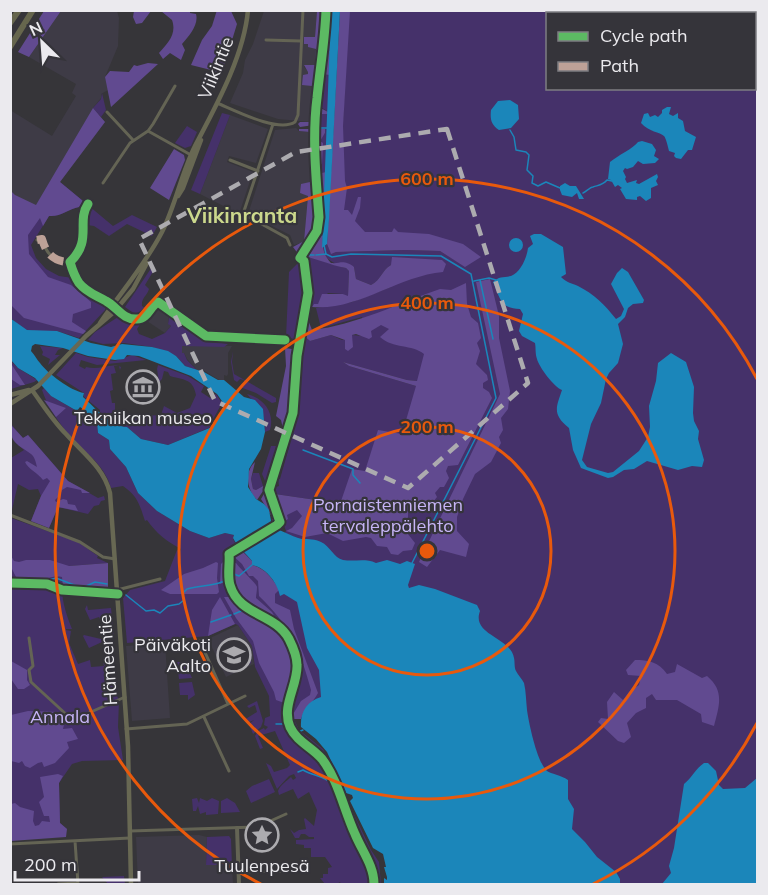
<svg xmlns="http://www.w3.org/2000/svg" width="768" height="895" viewBox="0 0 768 895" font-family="Mulish,sans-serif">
<rect width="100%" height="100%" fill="#363539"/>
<!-- built -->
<path fill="#3e3b46" d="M61,11H117L119,18L118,46L105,77L108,90L101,94V98L93,108L105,122L30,222L11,203L10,110L52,136L76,96L72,93L76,84L29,57Z
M264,11H317L315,37H304L308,44L316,48L315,65H304V67L308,71L312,85L310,122L278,119L230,103L243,73L245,60L253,44Z
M230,115L268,129L256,163L229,156L227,162L253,172L239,214L200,194Z
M296,128L299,131L310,132V183L300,193L308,195L304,242L294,245L290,235L256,218L249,211L275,130Z
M157,307H163L170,312L168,323L171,326L165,333L147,321Z
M182,346H232L228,353V374L227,376L224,375V380H219L203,370H197L187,359L184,353H182Z
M238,625L252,646L254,664L226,677L208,639Z
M165,643L170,718L132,721L126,646Z
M199,835L207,837L206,865H232L233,884H138L136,837Z"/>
<!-- green -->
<path fill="#45316a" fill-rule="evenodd" d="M349,11H757V884H613L376,577L283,535L286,531L278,509L339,507L316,500L275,494L276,492L273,491V488L279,486L278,479H280L289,447L286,445L295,410L297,366L303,335L310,341L331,335L342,340L345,339V345L352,335L363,336L362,317L321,328L316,308L352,302L391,287V265C381,271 382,279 371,285L356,279L354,267C339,264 327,265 322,248L327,244L331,253L336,252L405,250L440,251L465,266L435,244L336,247ZM548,14H754V88H548ZM343,362L407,380L417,381L416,386L349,366Z
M322,74L330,75L328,112L318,105Z
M102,93L106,110L101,117L93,108L101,99Z
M222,113L230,115L200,194L191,190Z
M318,113L328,114L326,172L318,173V166L322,164L321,138L325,133V129H317Z
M187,126L197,132L191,146L185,148L175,143Z
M60,182L83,201L79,207C68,209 61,217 49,216L31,245L36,258L46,269L59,276L73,278L83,292L106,307L105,310L79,338L57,331L45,332L24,330L11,318L10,203L30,222Z
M89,206L113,226L132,215L157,227L152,236L127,224L109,236L94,226L87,225L86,215Z
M324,213L323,236L315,231L312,223L317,216Z
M307,257C321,259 332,265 346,268L349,271L348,297L343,294L328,293L318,304L310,308Z
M301,260C313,283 304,316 298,340L286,337L289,272Z
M152,267L154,270L145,285L149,289C147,296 141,298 142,306L145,308L142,313L135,314L125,307Z
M170,312L177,318L175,320L203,340L228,344L224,347L182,346V353H184L187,360L197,370L185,366L176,356L152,347L124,343L103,344L88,340L95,332L118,317L135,323H141L137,329L139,334L152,339L165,333L171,326L168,324Z
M40,346L63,348L58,350L55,355H60L48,365L50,359L42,355L43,352Z
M233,351L232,362L234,374L276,398V402L272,403L256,393L240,387L245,383L244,380L240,379L237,382L234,380L231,362Z
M76,353L88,357L115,361L132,355L146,360L97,365L81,360L79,366L85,369L86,367C100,371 110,362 121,367L120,370L119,366H114L116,373L111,374L113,390L110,391L112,403H115V410L109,415C124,422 143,415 161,415L164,406L177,413L190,408L196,395C193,378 183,380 170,376L168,372L164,371L162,379L159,382L157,369L158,365L188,376L204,386L201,392L210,398L216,394L222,403L210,425L211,427L168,445L141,439L127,427C117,427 107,419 100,412V410L84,397V393L56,375Z
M10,360L18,368L37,380L34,382L11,389Z
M44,388L51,396L75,410L82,416L90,417L97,423L98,433L109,440L110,449L126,467L138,493L157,511L190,531L209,538L225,533L234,535L233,539L237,546L252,561V565L297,599L311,614L324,698C311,699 304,707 301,719H294L299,730L323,749L371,850L379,862L381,884H341L340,882L337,884H325L320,878H323V874H328V868L332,867L325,857H311V848H304V845L296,844V840L314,839V837H309L305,834H301L299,838H295L290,829L294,833L299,830L306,829L304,819L305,818L314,826L317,810L309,792L298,799L293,789L279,795L278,791C280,785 287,781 291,777L293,780L296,778L294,774L289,776L277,789L266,763L271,766L274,772L287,768L290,765L275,731L258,736L263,748L260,749L255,736L258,731L264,728L265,730L268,727L264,725L265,718L270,716L269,696L255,667L252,646L238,625L235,624L208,636L127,643L123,598L130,590L165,581L177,550L180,551L181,549C166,541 157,534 147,520L145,521C139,503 138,497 123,486L111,488C104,462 80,450 65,430C56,418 47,405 42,390Z
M247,394C264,398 275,413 270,430L265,432C265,409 260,409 247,394Z
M11,424L23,438L28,435L68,481L98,498L104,496L105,500L101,501L99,505L94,506L88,514L58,507L49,528L31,521L41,496L38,489L29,490L18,484L11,514V458L24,450C14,442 11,437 11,424Z
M271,446H276L277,448L266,483L262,474Z
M253,473H259L263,486L256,490L253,489L251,479Z
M11,518L78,542L98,556L97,558L108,563L69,566C56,585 64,609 72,629H66V630L71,631L69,643L78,664L90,660L91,667L104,666L103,663L109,660L106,654L110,653V643H113L115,690L119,701L118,727L123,760L82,761L72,764L59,783L60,823L67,829L11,841Z
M87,605L88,610L111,608L114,639L112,631H105L99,617L90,620L85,609Z
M84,635L101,639L102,642L89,648L83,636Z
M234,645L239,654L251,649V663L233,672L230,666L227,667L226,663L222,665L220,662L229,658L225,649Z
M177,662H185L192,678L179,679Z
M192,682L195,695L188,700V695H180L179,683Z
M257,701L263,721L261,727L253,734L249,724L254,720L247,723L244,720L257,712L255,705L249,708L247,706Z
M269,779L275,792L251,803L246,791L252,786Z
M197,798L199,803L200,798L207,801L212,798L219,801L218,814L206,815V812L200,814L198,806L196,811H193L192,799Z
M227,798L235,803L240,812L221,813V801Z
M229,836L231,839L232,865H206L207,837Z
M124,876L125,884H108L102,877Z"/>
<!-- forest -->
<path fill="#614a90" d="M217,10L231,11L237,24L221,76L211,70L191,65L202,40L212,26Z
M44,11H61L29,57L18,52Z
M134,11H151L142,23L136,24L133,17Z
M161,11H190V13L196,14C199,25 189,36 182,44L185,50L181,60L170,53L163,59L159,53C168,43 177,34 172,20Z
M317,11H331L330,75L319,74L314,99L319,107L328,112V114H315L314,125L300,127L298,124L300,122H310L312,86L302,85L303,75L308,74V72L304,65H315L316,49L308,47V44H304V37H315Z
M340,11H350L343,126L345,181L347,188L344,210H348L352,215L358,197H361L360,208L355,221L365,232H392L394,228L398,232L429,234L463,244L481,257L465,267L440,251L405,250L336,252L331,254L327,244Z
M148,63L158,64L111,107L105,77L110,71L129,72L134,65L137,66Z
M93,108L105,122L60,182L83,201L79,207C68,209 61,217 49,216L43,226L40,218L28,235L29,254L48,277L71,285L91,302V308L73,314L72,322L86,331L83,334L24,318L11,305L10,190L15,195L36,205Z
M299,129H325V133L320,141L323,143L322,164L314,168L315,174L326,172L324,213L317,216L312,223L315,231L323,236C322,248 323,254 331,263C341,264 343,259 354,267L356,279L371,285C382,279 381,271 391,265L392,257L442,260L446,264L443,272C398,276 358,311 312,307L314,304H318L322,294H343L348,296L349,271L346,268C329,265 316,258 299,255L293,247L304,241L308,196L300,193L301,184L310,182V132L299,131Z
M174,149L184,155L185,160L169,200L150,188Z
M490,279L499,316V338L510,391L508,409L501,418L503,430L499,437L501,443L491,462L475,474L463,499L457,517V531L469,544L466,557L440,550L427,567L419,562L500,394L476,282Z
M466,283L467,304L471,317L478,323L481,338L477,343L480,351L476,364L487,375L488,380L483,383V388L489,392L492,398L458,465L448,466L446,471L449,478L444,487H440L435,493L437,497L433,502H422L408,513V525L404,529L415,543L412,550L403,551L398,555L391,554L387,547L377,546L371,538L366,537L343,541L327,533L305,537L286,531L292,528L302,516L297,510L287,515L288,519L283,522L274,499L275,494L316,500L339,507L352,469L365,471L378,430L402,434L416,386L349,366L343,362L407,380L417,381L424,354C412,344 393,349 380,337L389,329L381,325L371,331L372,337L369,339L356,334L352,335L353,347L348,351L345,349V340L331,335L310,341L303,335L307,317L312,330C356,325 399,303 440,289L451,290Z
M285,348L292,349L288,411L283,429L281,420L276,416L286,366Z
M10,362L25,385H20L11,379Z
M44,400L66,408L56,417Z
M10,424L23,438L28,435L68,481L90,493H82L81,490L67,487L62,490L60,495L55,500L56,502L63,499L67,500L68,504L75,505L78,511L58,507L49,528L31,521L41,496L50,481L47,478L43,480C38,473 28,469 25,462L27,461L37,467C36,463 35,457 31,454C18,444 10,444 10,424Z
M255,462L251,479L253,489L256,490L263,486L265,488L257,500C247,490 244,472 255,462Z
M265,492L268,497H271L278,519L272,526V517L261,499Z
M240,549L252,561V565C265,568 273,579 279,590L275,594V603L290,610L294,629L318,693C313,703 304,708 301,719H294L292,716L301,701L310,695L311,690C300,649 290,626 259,596L258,581L253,576H249L242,564L231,554Z
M10,554L14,561L19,562L26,560H50L69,566L108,563V590L63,588L62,577C56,576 53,577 47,578C38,579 25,578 16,577L11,567Z
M216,562L218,563L217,578L219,592L217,594H170L161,590L184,574L203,568Z
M223,562L228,563V581L220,584L221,564Z
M231,563H236C241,570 256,583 257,587C257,591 256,595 256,598L272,612L277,621C244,608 230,601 231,563Z
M220,597L235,624L208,636L212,610Z
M224,597H233C242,608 252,611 264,619C272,624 273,631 283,633C303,663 292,673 287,704L276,700L274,692L259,663L253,641L236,618Z
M635,660C648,660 659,662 667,674L675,672L677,664L702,678L707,676C725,691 719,706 714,726L702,722L701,714L677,700H656L652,694L646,698V708L636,713L627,723L631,737L624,743L618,741L598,722L601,718L608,719L607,702L614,692L623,700L629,692L639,685L641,676L628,675L626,670Z
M11,661L27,670V680L30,685L24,689H18L11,679Z
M28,711L60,712L65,720L63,729L72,728L78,739L67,742L69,748L55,763L44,767L42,762L38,763L30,768L25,766L22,761L19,763L11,761V715Z
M58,774L63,776L59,783L60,823L67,829L66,837L11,841V804L15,803L20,807L34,811L33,821L35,826L39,825L42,821L50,822L49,816H44L39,802L44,797L40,777Z"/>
<!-- water -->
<path fill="#1b86ba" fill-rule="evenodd" d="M331,11H340L329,219L327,244L322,248Z
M510,100L518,105L519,119L511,128L499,130C491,125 490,119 491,110L498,101Z
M667,107H671L669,114L673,116L678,113V118L683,121L685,131L696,137L692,150H688L681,159L676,158L674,156L675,153L669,151C668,147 666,138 664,136C660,132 649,132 641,123L644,114L648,113L650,117L655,115L658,117L662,113V110Z
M642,141L652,144L656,150L654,156L659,159L655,163L643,164L638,161L633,167L627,169L625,168L623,171L626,177L625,179L627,183L637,180L636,183L639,184L657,174L658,177L656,181L658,185L651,188V198L646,201L640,196L637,197V200L626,199L620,189L622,188L618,185L615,187L611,180L608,179L610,162C617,156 634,148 638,142Z
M565,183L570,186H576L584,199H579L577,193L572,197L562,195L560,190V186Z
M534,234H541L563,247L566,274L561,277C567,283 572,283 578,286C594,294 605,305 616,319L621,316L624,309L611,284L617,273L622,268L628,272L644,300L643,303L633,304L628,308L625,317L618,324L623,344L618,363L609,373L606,379L601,403L591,424L582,460L587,467L608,473L613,472L639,451L648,437L650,427L649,406L656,381L658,363L671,353L686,362L694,387L693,413L694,421L699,431L698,439L704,460L702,467L692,466L678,470L647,461L634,469L624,470L613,477L608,478L581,468L573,450L569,428C551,414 557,406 562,390C554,387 539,367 537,359C535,353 536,348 535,343L522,336L519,331L523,314L520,309C499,308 501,299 493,282C499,276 503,278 511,276C521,272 527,257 528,248L533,244L530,236Z
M509 245a7 7 0 1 1 14 0a7 7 0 1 1-14 0Z
M10,318L27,330L57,331L91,343L111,347L122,344L152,347L168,351L176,356L185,366L204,372L218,380H224L244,397L255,400L263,409L265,432L261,449L249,469L248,487L256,499L264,504L269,510L272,526C277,529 296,538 302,539C309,539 315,539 321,542C330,546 334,558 343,560C355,562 365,558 376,563L387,560L400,564L407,561L415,564L408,585L409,588L419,585L435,589L477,605L480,611C471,635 511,637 514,658C515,662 514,667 516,671C518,675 522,679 524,683C526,691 526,701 527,710C529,724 537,762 547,771C551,774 561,775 568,780V799L574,809L572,829L585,842L597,857L616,872L620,879V884H384V878L387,880V877L384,867H386L383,854L373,848L350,801L353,798L352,795L346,793L327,752L316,739L301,727C300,712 307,701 321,697L319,670L307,648L297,602L284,594L280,596C277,582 266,568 252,565V561C246,553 238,548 233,538L234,535L225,533L209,538L190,531L157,511L138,493L126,467L110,449L109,440L98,433L97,423L90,417L82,416L83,409L80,407L77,411L51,396L35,378L18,368L11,360ZM35,344L63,348L88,356L115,360L124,359L127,355L139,356L191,376L217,394L224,404L221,414L212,427L168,445L141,439L127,427C110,427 95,407 83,397L84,393C71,391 47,373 40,363C37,360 35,355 31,351L32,346Z
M704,763H708L716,771L719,785L723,789L745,788L757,778V884H662L671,873L669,866L674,848L684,784C692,778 695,769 704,763Z"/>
<!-- pier -->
<path fill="#363539" d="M275,524L277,528L237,550L234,547Z"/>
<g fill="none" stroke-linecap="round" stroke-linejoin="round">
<!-- stream -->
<path stroke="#1b86ba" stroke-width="1.5" d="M622,10L623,14
M754,43L758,44
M321,128H330
M510,130L514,137L516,150L526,152L529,155L527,170L533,176L532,183L538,186L546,182L560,188
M583,193C586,192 590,187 593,187C599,185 603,185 607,180L612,181
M324,245L326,254L332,257L351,254L441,256L471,274L496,398L412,563
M308,255H314
M316,255L326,254
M480,280L493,339
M474,281L489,278L496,280
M303,450L353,469V475L360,483
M10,580L12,578L49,580L56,578L82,588L95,582L107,584
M184,592L187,589C203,584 220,588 234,574L239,576L252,565
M126,595L146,611L154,610L160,613L168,606L179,604L184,600
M234,614L246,609
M211,622L231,615
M276,724H284L289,735H294
M298,732L303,730
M298,772L303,770C311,775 319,775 327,780L329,776
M334,774L338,773"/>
<!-- minor -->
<path stroke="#646454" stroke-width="3" d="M266,40L301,41
M217,103C234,110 278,133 295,122L298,115L303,10
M107,112L133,140
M273,124L244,211L249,217L287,238L290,245
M148,131L191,155
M230,160L258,171
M103,183L130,143L148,131L153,124L175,86
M88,204C76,222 93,240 70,262C72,269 75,277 79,283C87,293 96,295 106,301C117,307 123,320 137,319C148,319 150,306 158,302L206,336L285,340
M37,240L42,239C46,253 53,262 70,262
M117,307L126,315
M10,515L80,542L103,557L115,559
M117,590L160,579
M29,638L33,666L29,670L31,682L68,716L84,715L125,697
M200,641L228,704
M204,717L229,771
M126,729L187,724L245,696
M130,831L257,827L286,814
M75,841L78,884
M10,844L130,838
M238,872L285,871L290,868
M58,884L78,883"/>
<!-- tertiary -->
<path stroke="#646454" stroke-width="4" d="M237,828L239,884"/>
<!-- secondary -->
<path stroke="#686853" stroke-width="4.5" d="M178,196L183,188L201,140
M100,323C121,292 145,265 162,232C176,204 181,174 195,146C216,106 244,56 248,10
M32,390C43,405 53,421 66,434C83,453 104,468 110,493L128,746L131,884
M10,395L29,390
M10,404L38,386L86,336L114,312L133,289L147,263"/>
<!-- motorway -->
<path stroke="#66664d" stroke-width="6" d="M10,23L19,10
M10,47L33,10"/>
<!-- quiet -->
<path stroke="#bda197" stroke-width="8" stroke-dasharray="15 8" stroke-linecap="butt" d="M37,240L42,239C46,253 53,262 70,262"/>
<defs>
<path id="cycleway" d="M326,10C325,40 320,68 317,98C312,137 316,178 319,217L317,231L300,258L304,261L308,293L297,356L293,413L269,490L280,522L277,525L229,554C230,564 227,575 230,585C239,616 275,613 289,639C293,647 297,656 297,665C298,685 281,706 290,727C297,742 312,747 322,759C338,780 344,810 355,834C362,851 374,866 374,884
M88,204C76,222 93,240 70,262C72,269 75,277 79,283C87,293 96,295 106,301C117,307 123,320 137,319C148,319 150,306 158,302L206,336L285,340
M10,583L47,584L62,590L118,594"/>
</defs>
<!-- cycleway casing -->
<use href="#cycleway" stroke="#35343a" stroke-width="13"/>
<!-- cycleway -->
<use href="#cycleway" stroke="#5cba63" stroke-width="9"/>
</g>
<!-- marked area -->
<path fill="none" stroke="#acabaf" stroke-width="4.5" stroke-dasharray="12 8" stroke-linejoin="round" d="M447,129L528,383L408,488L215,401L139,239L296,152Z"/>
<!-- distance rings -->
<g fill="none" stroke="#e8590c" stroke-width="3">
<circle cx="427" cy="551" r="124"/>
<circle cx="427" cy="551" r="248"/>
<path d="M757 723A372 372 0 0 1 593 884M261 884A372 372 0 1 1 757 379"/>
</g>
<!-- icons -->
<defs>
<symbol id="museum-ring" viewBox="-11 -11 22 22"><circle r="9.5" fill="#35343a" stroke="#acabaf" stroke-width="1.5"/><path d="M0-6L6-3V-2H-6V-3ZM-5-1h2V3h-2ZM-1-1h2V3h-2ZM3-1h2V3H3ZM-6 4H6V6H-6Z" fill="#acabaf"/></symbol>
<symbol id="school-ring" viewBox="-11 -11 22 22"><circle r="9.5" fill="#35343a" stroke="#acabaf" stroke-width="1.5"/><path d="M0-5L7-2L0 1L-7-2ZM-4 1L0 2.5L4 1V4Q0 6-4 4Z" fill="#acabaf"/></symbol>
<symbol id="sight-ring" viewBox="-11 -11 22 22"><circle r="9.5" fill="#35343a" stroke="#acabaf" stroke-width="1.5"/><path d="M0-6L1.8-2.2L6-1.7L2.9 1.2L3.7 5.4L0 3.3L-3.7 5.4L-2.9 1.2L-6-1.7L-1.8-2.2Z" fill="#acabaf"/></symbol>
</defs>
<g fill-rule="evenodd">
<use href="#museum-ring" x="124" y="368" width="38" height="38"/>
<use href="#school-ring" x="215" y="636" width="38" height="38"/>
<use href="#sight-ring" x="243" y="816" width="38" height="38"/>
</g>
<g text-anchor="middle" stroke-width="4.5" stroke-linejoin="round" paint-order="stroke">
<!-- street labels -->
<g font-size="18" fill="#ebeaee" stroke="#35343a">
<text transform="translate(216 68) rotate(-68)" y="6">Viikintie</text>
<text transform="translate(108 660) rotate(-94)" y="6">Hämeentie</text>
</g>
<!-- poi labels -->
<g font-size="18" fill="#ebeaee" stroke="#35343a">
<text x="143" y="424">Tekniikan museo</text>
<text x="211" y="651" text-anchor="end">Päiväkoti<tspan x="211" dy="21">Aalto</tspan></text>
<text x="262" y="872">Tuulenpesä</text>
</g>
<!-- park labels -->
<g font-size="18" fill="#c7b5f7" stroke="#35343a">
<text x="388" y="511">Pornaistenniemen<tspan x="388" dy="21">tervaleppälehto</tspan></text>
<text x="60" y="723">Annala</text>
</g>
<!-- quarter labels -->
<g font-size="21" font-weight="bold" fill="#cbd88c" stroke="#35343a">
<text x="242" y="223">Viikinranta</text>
</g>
</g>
<circle cx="427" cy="551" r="9" fill="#e8590c" stroke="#35343a" stroke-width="3"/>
<g font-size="18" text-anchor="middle" font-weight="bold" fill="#e8590c" stroke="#35343a" stroke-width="4.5" stroke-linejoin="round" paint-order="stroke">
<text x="427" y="185">600 m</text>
<text x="427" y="309">400 m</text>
<text x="427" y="433">200 m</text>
</g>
<!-- border -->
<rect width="768" height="895" fill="none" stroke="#ebeaee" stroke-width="24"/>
<!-- legend -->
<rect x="546" y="12" width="210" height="78" fill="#35343a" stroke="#7e7d82" stroke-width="1.5"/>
<rect x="558" y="32" width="30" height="9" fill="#5cba63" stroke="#7e7d82" stroke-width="1.5"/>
<text x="600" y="42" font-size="18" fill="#ebeaee">Cycle path</text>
<rect x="558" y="62" width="30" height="9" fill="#bda197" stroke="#7e7d82" stroke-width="1.5"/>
<text x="600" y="72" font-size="18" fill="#ebeaee">Path</text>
<!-- north arrow -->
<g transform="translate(42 42) rotate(335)" stroke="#35343a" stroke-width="4.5" paint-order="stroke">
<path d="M0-4.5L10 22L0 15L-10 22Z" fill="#ebeaee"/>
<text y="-9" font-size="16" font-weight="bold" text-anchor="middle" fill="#ebeaee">N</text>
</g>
<!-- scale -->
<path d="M15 871v9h124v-9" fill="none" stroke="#ebeaee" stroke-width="3"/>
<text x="24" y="871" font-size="18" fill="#ebeaee" stroke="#35343a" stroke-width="4.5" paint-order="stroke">200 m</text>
</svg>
